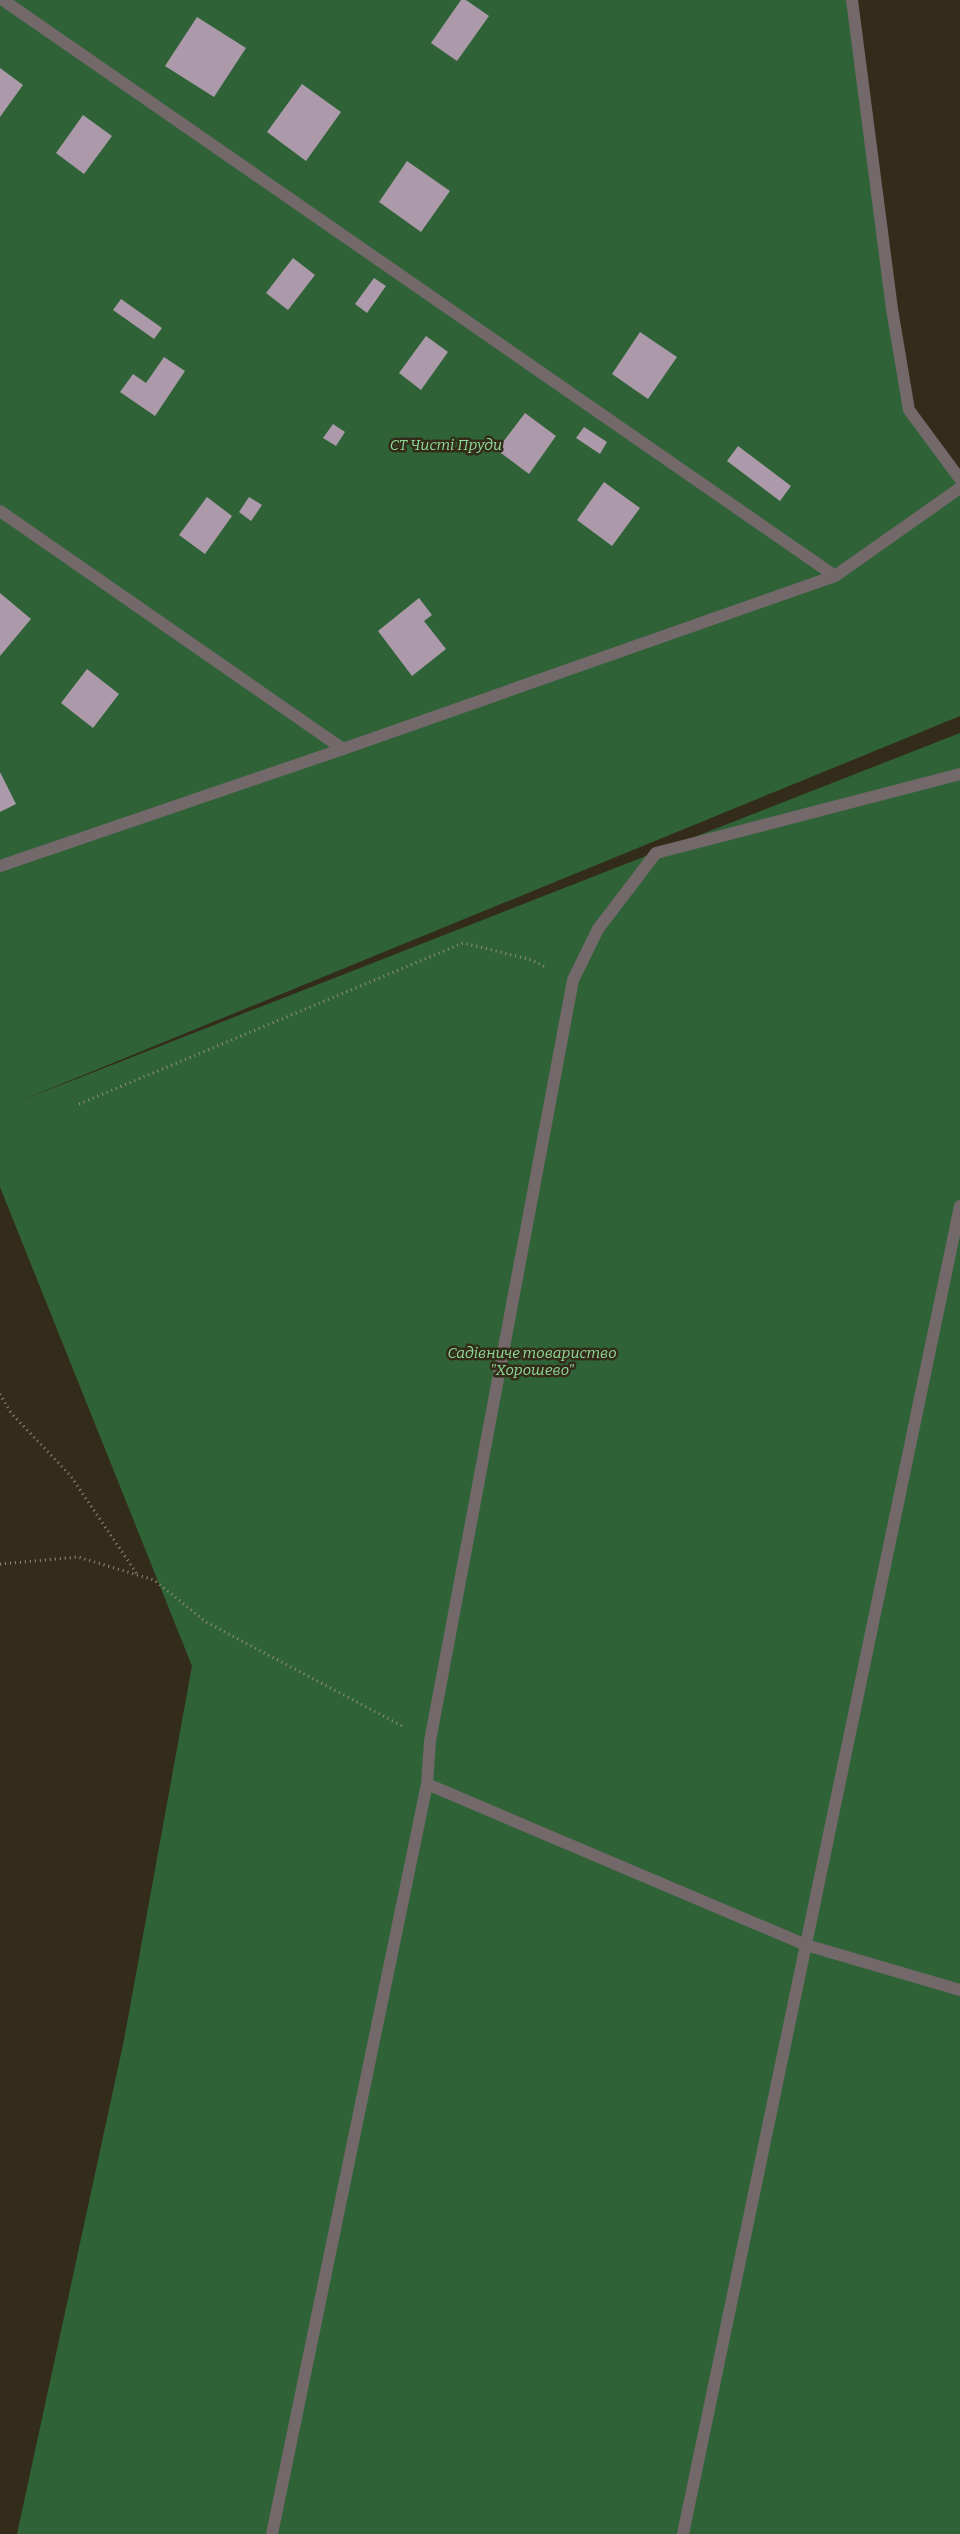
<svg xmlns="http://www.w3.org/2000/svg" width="960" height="2534" viewBox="0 0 960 2534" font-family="Bitter,serif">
<rect width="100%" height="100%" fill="#342c1a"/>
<!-- green -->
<path fill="#2f6337" d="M0,0H855L909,410L960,479V716L20,1101L960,733V2534H17L124,2040L192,1666L0,1187Z"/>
<!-- building -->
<path fill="#ac99a9" d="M461,0H466L489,16L457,61L431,43Z
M197,17L246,48L214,97L165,66Z
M0,68L23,85L0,117Z
M302,84L341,112L306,161L267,132Z
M83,115L112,136L84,174L56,153Z
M407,161L450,191L421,232L379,202Z
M293,258L315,275L288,310L266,293Z
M374,278L386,286L367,313L355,304Z
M121,299L162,328L154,339L113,310Z
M640,332L677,357L648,399L612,374Z
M426,336L448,352L421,390L399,373Z
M164,357L185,371L155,416L120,392L133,374L146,383Z
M525,413L556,436L529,474L497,450Z
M333,424L345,432L336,446L323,438Z
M584,427L607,442L600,454L576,438Z
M738,446L791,486L780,501L727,461Z
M604,482L640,508L612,546L577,520Z
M207,497L232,516L205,554L179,535Z
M249,497L262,505L251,521L239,512Z
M0,593L31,619L0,656Z
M419,598L432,615L424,621L446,649L412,676L378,631Z
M87,669L119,694L93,728L61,703Z
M0,772L16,804L0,812Z"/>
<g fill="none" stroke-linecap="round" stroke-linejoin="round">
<!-- path -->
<path stroke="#948e7f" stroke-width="3" stroke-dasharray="1 4" stroke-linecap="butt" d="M79,1104L463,943L532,960L547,968
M0,1394L11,1413L70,1475L137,1574
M0,1564L78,1557L154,1580L206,1622L404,1727"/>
<!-- lane -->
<path stroke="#73686a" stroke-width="12" d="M3,0L835,576
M0,511L343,749
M0,866L343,749L835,576L960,488
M427,1784L806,1945L960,1990
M272,2534L427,1784L430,1741L573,980L598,929L656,853L960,774
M683,2534L960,1206"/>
<!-- street -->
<path stroke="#73686a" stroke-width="12" d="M852,0L892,309L909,410L960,479"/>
</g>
<g text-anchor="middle" stroke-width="5" stroke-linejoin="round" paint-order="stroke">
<!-- park labels -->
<g font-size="15" font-style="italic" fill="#8edb97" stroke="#342c1a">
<text x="446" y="450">СТ Чисті Пруди</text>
<text x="532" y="1358">Садівниче товариство<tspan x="532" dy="17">"Хорошево"</tspan></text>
</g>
</g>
</svg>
